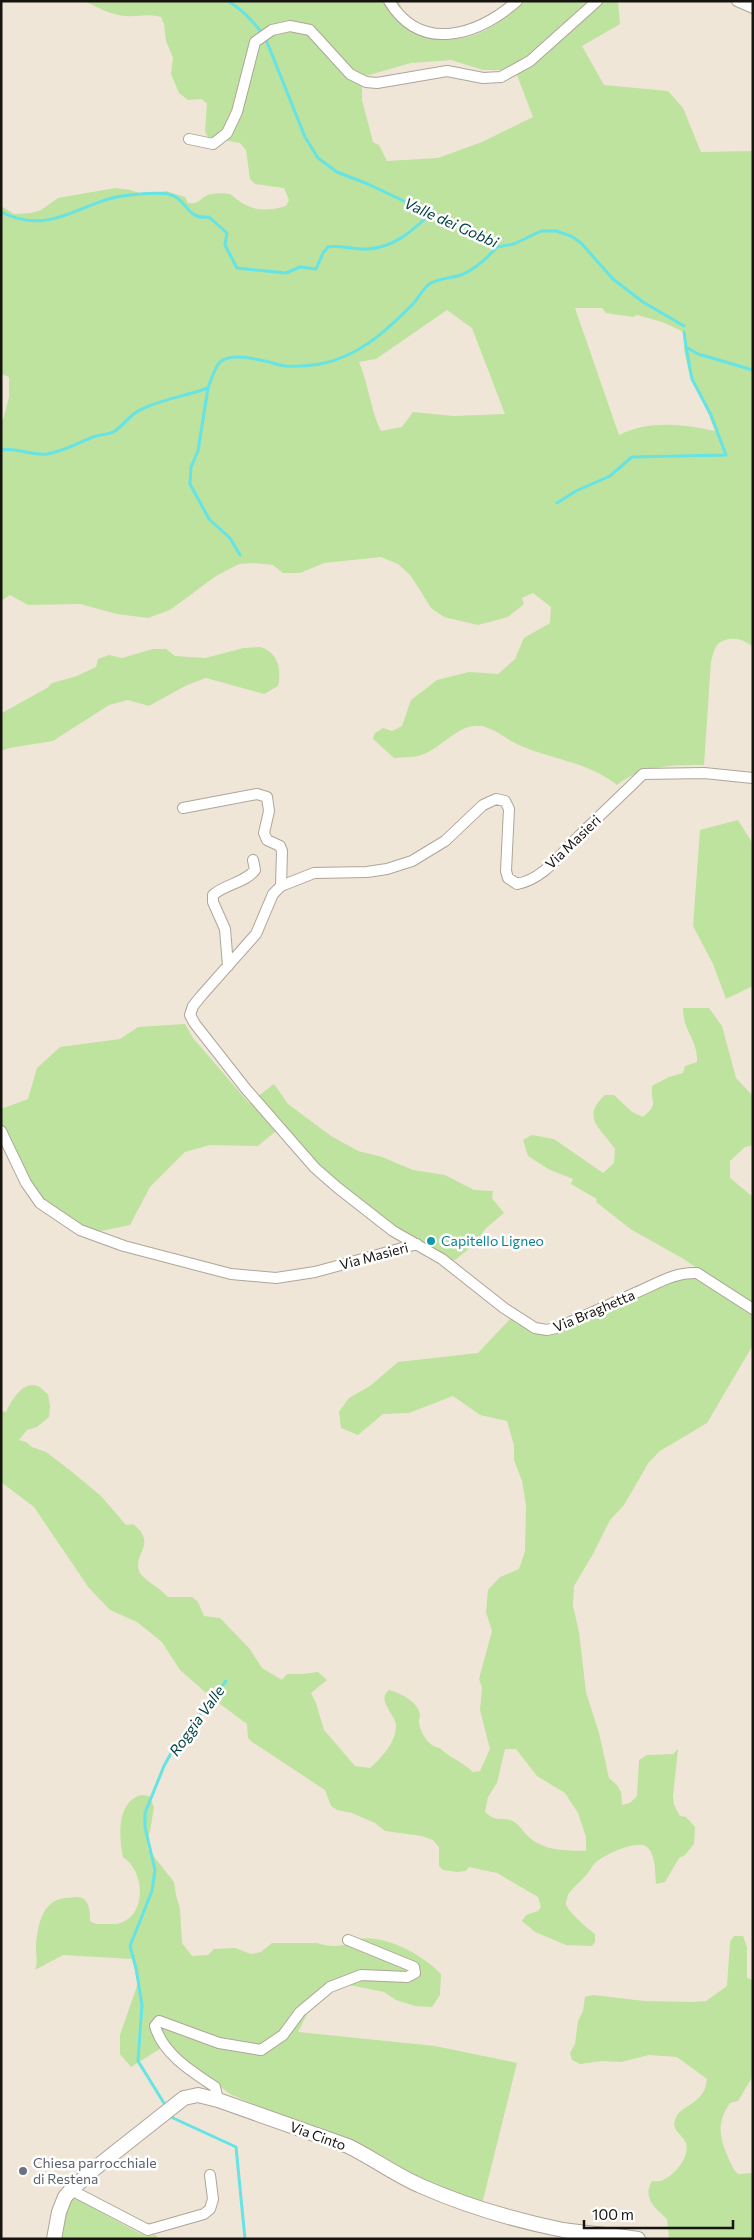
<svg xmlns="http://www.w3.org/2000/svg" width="754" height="2240" viewBox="0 0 754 2240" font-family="Commissioner,sans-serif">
<rect width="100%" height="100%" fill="#f0e6d8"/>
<!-- green -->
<path fill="#bde39e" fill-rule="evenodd" d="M84,1H399C401,7 404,13 408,18C411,22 416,25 420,27C458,55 496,28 525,1H618L620,24L582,46L604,85L668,91L683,108L701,152L753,151V647C744,639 730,635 719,643C714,647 713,656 711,661L704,765C674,765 641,765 617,785C587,761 552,760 519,745C505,739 490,724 474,726C457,727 440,748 424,754C416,758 403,757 394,758L373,739L375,733L383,728L392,731L402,726L411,700L437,680L469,672L498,674L515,659L524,638L550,623L551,607L533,593L522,598L524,604L508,617L478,625L444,617L431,608L411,576L398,564L381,557L324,563L300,573H283L273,565L254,563L239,564L216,576L170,610L148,618L117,614L80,604L28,605L10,595L1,601V420H3L9,397V377L1,374V206L14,214L31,213L41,210L58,198L115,188L130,190L146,195L166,191L185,197L188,203C201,204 198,199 208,195C214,193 223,193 230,194C249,210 261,213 286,206L289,200L284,188L255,184L250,179L246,150L240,143L208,137L205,132L207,104L202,99L188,100L179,93L171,74L173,58L166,41L164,24L161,17C148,13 138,17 125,16C111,15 97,7 84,1ZM451,60L483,70H515L533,117L482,142L438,158L387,161L379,145L373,142L362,100V77L411,63ZM575,308H602L606,313L633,317L637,315L662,322L682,331L685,337L684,350L690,377L708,413L715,431C683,424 649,420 619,435ZM447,310L472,328L505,414L454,416L413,412L402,427L381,431C370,409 369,385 359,362L376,359Z
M260,647C278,652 282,669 278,686L264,694L206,678L187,685L149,706L128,700L109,705L53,741L9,748L1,751L2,713L47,688L52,683L77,676L96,667L98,659L109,655L122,658L153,649H166L175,656L205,658L244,648Z
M738,820L753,844V986L726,999L713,964L693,926L700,830Z
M683,1008H709L722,1026L736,1078L753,1096V1145L745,1147L730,1161V1178L753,1197V1305L682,1258L632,1230L596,1202L597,1199L571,1184L573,1179L550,1170L528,1156L523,1140L532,1135L554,1139L603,1173L614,1163L615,1149C601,1128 580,1118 605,1095H614L632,1112L643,1117C660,1103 650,1104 652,1086L669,1077L683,1073L685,1066L697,1062C698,1038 683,1033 683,1008Z
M185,1024L193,1038L249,1103L274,1084L288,1104L331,1136L358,1151L382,1157L413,1170L445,1175L474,1190L493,1191L492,1198L504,1213L486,1228L474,1245L446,1267L403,1242L276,1131L258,1146L210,1145L185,1152L150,1187L130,1225L91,1233L42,1211L43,1199L30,1185L1,1124V1109L28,1099L37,1068L60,1047L120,1039L138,1027Z
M686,1269L753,1313V1345L707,1423L660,1451L649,1462L624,1505L610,1520L593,1554L574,1586L573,1606L579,1632L586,1692L599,1733L609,1778L617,1785L621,1792L622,1805L630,1803L637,1796L639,1760L647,1755L673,1754L678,1749L673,1796L674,1805L680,1816L686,1817L695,1827L694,1844L685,1855L679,1858L665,1882L656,1884C655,1874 656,1854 647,1847C637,1839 603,1855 594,1864C592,1866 590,1870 588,1873C583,1880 574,1886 569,1893C568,1895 566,1901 566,1904C567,1911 588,1929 595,1934V1942L592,1946L566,1945L535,1932L522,1921L526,1915L538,1911L541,1907L538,1897L497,1873L469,1867L466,1871L457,1872L443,1870L439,1866V1847L433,1840L422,1836L385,1831L375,1823L352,1813L337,1810L331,1806L325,1790L252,1742L248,1738L247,1724L212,1698L180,1670L162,1642L137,1622L110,1610L89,1588L34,1507L1,1482V1411L6,1412C11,1401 23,1380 38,1386C41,1388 45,1392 48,1394L50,1406L49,1417L37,1427L27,1430L19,1440L26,1442L32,1447L46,1452L71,1471L101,1496L126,1525L133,1524C158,1544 133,1553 139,1571C141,1578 161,1589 168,1597H192L198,1602L204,1616L220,1618L249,1648L262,1668L282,1680L287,1674H303L318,1672L327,1680L311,1693L316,1703L324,1730L355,1766L370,1768C382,1757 396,1743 396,1725C395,1714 376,1700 389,1690C400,1693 417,1701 420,1714C420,1716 419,1719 419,1722C420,1733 429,1747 440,1748C448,1757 462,1761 473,1772L480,1771L490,1749L480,1710L482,1688L479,1679L492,1631L486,1612L488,1590L500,1577L519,1569L525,1551L526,1505L522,1481L514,1460V1445L507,1421L480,1415L453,1396L409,1413L383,1414L358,1435L341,1428L339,1412L349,1398L370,1386L398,1362L478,1353L511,1318L535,1332ZM505,1749H516L537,1776L565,1793L578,1813L586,1837V1851C566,1850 547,1852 530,1838C523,1833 520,1823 510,1820C498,1817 496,1822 485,1812L488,1797L497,1783Z
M141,1795L149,1796L154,1807L150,1831L147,1840L148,1849L174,1882L176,1895L180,1909L182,1943L192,1956L208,1955L214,1949L235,1948L251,1954L261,1952L272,1943H317C325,1946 335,1947 344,1945C349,1945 353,1940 358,1939C385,1934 423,1955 441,1974L440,1995L432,2007L415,2006L396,2000L384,1992L349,1985L326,1984L320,1988L298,2032L435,2046L517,2063L482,2204L404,2171L352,2141L280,2116L230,2094L166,2045L131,2067L120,2054V2035L138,1983L132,1959L63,1955L35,1970C38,1963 36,1954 36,1947C37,1927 42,1900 65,1898C71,1898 78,1895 84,1899C90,1904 90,1914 90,1921C95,1925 99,1924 105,1924C109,1924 113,1924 117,1924C148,1917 145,1871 123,1857C119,1838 116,1802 141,1795Z
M734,1936H743L747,1947V1978L753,1980V2076L738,2101L730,2103C713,2128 722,2144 734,2170L738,2174L753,2173V2239H673L669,2238L667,2219C655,2208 642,2198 652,2181C655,2181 660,2182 663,2180C675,2175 690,2157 686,2143C683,2135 671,2130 675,2120C680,2103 705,2106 707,2079L677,2057L649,2055L621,2062L602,2061L580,2064L572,2060L570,2053L575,2044L578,2021L583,2011L585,1997L593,1995L644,2001L693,2002L706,2001L727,1986L730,1942Z
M73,2197L135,2231L147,2236L156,2235L158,2239H61C62,2224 63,2208 73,2197Z"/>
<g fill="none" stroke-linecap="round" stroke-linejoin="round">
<!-- stream -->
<path stroke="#65e3e5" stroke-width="3" d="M228,1C243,10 255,23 265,37L305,137L318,158L337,172L368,184L412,205L428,216L472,229L485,242L497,247L514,244L541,231H556L571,236L581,243L613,279L643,302L684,326
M1,212C54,238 81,199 130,195C141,194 157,192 168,194C188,198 185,220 209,217L227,233L225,245L237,268L286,273L300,267L316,269L323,253L328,247C341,245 354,250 367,249C393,248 411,232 428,216
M684,332L686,347L698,354L753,370
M208,388L198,451L191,467L190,484L209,519L230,538L240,555
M1,450C16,447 31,456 47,454C64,451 78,443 93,437C101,434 108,435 115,431C125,424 130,414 142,409C163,399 186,396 208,388C211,380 214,370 219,363C231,349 270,363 285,366C297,367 308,366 320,364C358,357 385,332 411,306C418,300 423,287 431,283C440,278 452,278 461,275C475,270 487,258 497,247
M557,503L576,491L610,476L632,457L726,455L711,415L692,379L686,347
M167,2108L138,2061L142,2005L136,1968L130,1946L152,1891L155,1870L145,1827V1813L164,1766L174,1748L226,1681
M170,2113L173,2118L236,2147L245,2239"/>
<defs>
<path id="street" d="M389,1C422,55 479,34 517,1
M737,1L753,8
M189,139L213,144L227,133L237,112L255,42L272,30L290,26L310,30L350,74L366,82L377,83L447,71L483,78L501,77L530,61L597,1
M753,778L704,773L643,774C622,795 600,815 579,836C560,854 544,879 517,884L508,878L506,871L509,809L505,801L496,799L483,805L445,841L412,861L387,869L367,872L314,873L281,886L273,894L256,934L202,995L193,1006L190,1015L195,1024L246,1089L315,1168L338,1188L393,1231L442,1259L504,1308L535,1328L547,1330L556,1328C583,1317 609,1305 635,1293C657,1284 673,1272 697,1273L753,1309
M183,808L257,794L267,797L269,811L264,833L267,840L280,846L282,851L281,886
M228,966L225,929L213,902V895C225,884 245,883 255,870L253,860
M1,1131L26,1183L40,1203L80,1230L124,1246L231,1274L276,1278L315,1272L417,1244
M218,2100L215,2087C191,2071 163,2054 155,2026L159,2021L219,2043L261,2050L283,2035L300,2012L330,1987L361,1975L407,1977L415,1973L414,1967L348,1940
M71,2190L148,2230L204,2214L210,2209L213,2199L210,2175"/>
<path id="secondary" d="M54,2239L59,2212L65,2197L71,2190L94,2169L184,2098L198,2095L218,2100L348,2146C373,2158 395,2175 421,2186C466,2206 514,2220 563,2230C587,2234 613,2235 638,2239"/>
</defs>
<!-- street casing -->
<use href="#street" stroke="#aea598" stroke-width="12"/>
<!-- secondary casing -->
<use href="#secondary" stroke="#aea598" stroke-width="16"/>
<!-- street -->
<use href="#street" stroke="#fff" stroke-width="10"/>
<!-- secondary -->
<use href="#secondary" stroke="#fff" stroke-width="14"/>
</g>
<!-- markers -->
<circle fill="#0f9aa8" stroke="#fff" stroke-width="2" cx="431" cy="1241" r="5"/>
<circle fill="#6b7280" stroke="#fff" stroke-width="2" cx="23" cy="2171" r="5"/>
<g text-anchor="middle" stroke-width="5" stroke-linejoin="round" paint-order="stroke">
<!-- street labels -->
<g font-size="14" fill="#17140f" stroke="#fff">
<text transform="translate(573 842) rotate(-44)" y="5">Via Masieri</text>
<text transform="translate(374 1256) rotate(-15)" y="5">Via Masieri</text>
<text transform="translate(594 1311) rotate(-23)" y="5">Via Braghetta</text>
<text transform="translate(318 2136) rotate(20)" y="5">Via Cinto</text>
</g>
<!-- culture labels -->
<g font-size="14" fill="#0d838f" stroke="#fff" text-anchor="start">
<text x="441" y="1246">Capitello Ligneo</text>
</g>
<!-- worship labels -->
<g font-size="14" fill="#5b616d" stroke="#fff" text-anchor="start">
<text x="33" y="2168">Chiesa parrocchiale<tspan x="33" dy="16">di Restena</tspan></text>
</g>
<!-- water labels -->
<g font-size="15" font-style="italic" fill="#003f40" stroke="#fff">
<text transform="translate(451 223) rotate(24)" y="5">Valle dei Gobbi</text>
<text transform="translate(197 1721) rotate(-54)" y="5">Roggia Valle</text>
</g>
</g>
<!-- border -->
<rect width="754" height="2240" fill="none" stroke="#17140f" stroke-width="5"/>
<!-- scale -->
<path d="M584 2220v8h149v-8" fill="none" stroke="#17140f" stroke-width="2.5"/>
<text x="592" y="2220" font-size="15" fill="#17140f" stroke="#ffffff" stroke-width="4" paint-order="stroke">100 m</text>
</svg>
